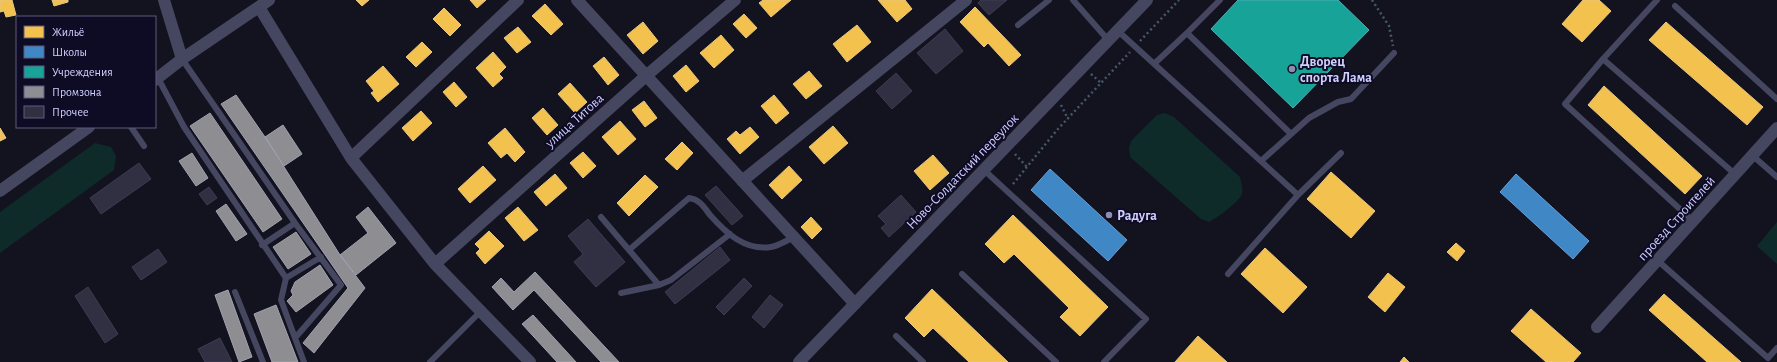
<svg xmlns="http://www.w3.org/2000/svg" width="1777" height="362" viewBox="0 0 1777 362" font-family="'Alegreya Sans',sans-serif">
<rect width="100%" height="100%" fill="#13121f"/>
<!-- green -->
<path fill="#0f2b29" d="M1165,113L1174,117L1240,177C1241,183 1244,190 1241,196C1236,204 1217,218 1209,222L1201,219L1130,157L1129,147L1132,140L1157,115Z
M95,143L111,147L116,156L114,170L0,253V212Z
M1777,222V264L1757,246Z"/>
<!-- homes -->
<path fill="#f2c14e" stroke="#e8c683" d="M0,0H12L16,15L6,17L4,11L0,12Z
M52,0H68V2L54,6Z
M356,0H369L362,6Z
M470,0H486L477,8Z
M763,0H791L771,17L759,3Z
M878,0H905L912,9L897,22Z
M1583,0H1599L1611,11L1582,42L1562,24Z
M545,4L563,24L551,35L532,16Z
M975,7L1021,55L1009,66L988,43L984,47L960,22Z
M444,8L461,25L450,36L433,19Z
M744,14L757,28L746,38L733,24Z
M643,22L658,41L643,54L627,35Z
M1666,22L1763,107L1747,125L1649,40Z
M857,25L871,42L847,62L833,44Z
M518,27L531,42L517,53L504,38Z
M721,35L734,50L714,68L700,53Z
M422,42L432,52L416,67L406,57Z
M493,52L506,67L499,74L503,78L493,87L476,68Z
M604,57L619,75L608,85L593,66Z
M686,65L699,81L686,92L673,76Z
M383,66L399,84L378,102L371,93L374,91L366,81Z
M809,71L822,86L806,99L793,84Z
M454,82L467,97L456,107L443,92Z
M570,83L587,102L575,113L558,94Z
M1604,86L1702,176L1685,194L1588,105Z
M774,95L789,113L776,124L761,106Z
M644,101L657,118L645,127L632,110Z
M543,108L558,125L547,135L532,118Z
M421,111L432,123L413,141L402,128Z
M620,121L636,139L618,155L602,137Z
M833,126L848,143L824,164L809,147Z
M750,127L759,137L740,154L727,139L736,131L740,135Z
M0,128L6,138L0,141Z
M505,128L525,152L515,162L507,153L501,158L488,143Z
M682,142L693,153L677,170L665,159Z
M583,152L596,166L583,178L570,163Z
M933,155L949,173L930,190L914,171Z
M483,166L496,180L470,203L458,189Z
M789,166L802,180L782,199L769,185Z
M1331,172L1375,211L1351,238L1307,199Z
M555,174L567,188L546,206L534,192Z
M645,175L658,187L629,216L617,203Z
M518,207L538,230L524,241L505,218Z
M1013,215L1108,307L1080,336L1060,317L1069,308L1014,254L1004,263L985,244Z
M811,217L822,229L812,239L801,227Z
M489,231L504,246L485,264L476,253L480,249L475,244Z
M1456,243L1465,251L1457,261L1447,252Z
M1265,248L1307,287L1283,313L1241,274Z
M1388,273L1405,287L1385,312L1368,297Z
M932,289L1008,362H969L933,328L924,337L905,318Z
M1664,294L1741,362H1707L1649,310Z
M1531,309L1581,353L1573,362H1546L1511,331Z
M1198,336L1227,362H1175Z
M1404,357L1409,362H1400Z"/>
<!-- schools -->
<path fill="#3f88c5" stroke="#6a9ed6" d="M1050,169L1127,240L1108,261L1031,190Z
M1516,174L1589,241L1573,259L1500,192Z"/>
<!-- public -->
<path fill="#17a398" stroke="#4eb0b7" d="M1238,0H1338L1369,30L1293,108L1211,29Z"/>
<!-- industry -->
<path fill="#8d8d92" stroke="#a1a1b3" d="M236,95L265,137L340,255L365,288L314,353L303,343L348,288L221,104Z
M210,113L282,219L263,232L190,126Z
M283,125L302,154L284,166L265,137Z
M192,153L208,178L196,186L179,161Z
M226,204L247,234L236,241L216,211Z
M368,207L396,243L356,275L340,255L368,233L356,217Z
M296,232L311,254L288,269L273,247Z
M320,265L333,285L296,312L287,301L293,295L291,291L295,282Z
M535,272L619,362H601L534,290L513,310L492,287L501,278L514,292Z
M228,290L252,357L239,362L215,295Z
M276,305L298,362H272L254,314Z
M533,315L576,362H557L522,324Z"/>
<!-- building -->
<path fill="#312f42" stroke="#3d3c54" d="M981,0H1007L989,15L978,3Z
M945,29L963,51L936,74L917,53Z
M896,73L912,91L892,109L876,91Z
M139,163L151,179L101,214L90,198Z
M716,186L743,216L732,225L705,195Z
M209,187L217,198L207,205L199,194Z
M901,195L916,212L889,237L881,228L886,224L878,216Z
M588,219L625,262L596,287L574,262L583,254L568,236Z
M720,247L730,260L675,304L665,292Z
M158,249L167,262L141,280L132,267Z
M744,278L752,286L724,315L716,307Z
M88,287L118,334L105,343L75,296Z
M770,295L783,305L764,328L752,317Z
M220,338L232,362H205L198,349Z"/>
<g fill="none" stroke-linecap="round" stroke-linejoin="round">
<!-- path -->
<path stroke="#455966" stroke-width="2.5" stroke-dasharray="2 3" stroke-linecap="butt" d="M1372,0L1389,26L1393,46
M1140,41L1179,0
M1091,74L1101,83
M1061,105L1068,119
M1015,154L1027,167
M1013,184L1057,130L1130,52"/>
<!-- service -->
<path stroke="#454760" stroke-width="6" d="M1073,0L1109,41
M1675,6L1777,99
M1018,25L1049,0
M1118,31L1298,195
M1187,33L1220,0
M182,59L295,223L341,285L295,338L281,300L286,278L321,257
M1603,59L1657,0
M1154,64L1187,33L1291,134
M158,78L184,127L286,278
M131,127L144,146
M1753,156L1777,177
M1261,161L1309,118L1338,102L1351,99L1394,53
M984,170L1146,319L1104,362
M601,217L629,250L689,198C699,199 704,207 710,215C726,233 745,251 771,247C778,246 786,241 794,237
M1693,221L1565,104L1603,59L1736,175
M262,245L295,223
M629,250L659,285L671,280L730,234
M1657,260L1768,358L1777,348
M962,274L1056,362
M1228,274L1298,195L1341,153
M235,292L263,362
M621,293L659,285
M896,336L923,362
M295,338L304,362
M430,362L481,311"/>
<!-- minor -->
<path stroke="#454760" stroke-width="12" d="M164,0L182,59
M577,0L855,304
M259,7L351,158L435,264L530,362
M155,80L182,59L269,0
M351,158L518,0
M742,181L966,0
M0,191L89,127
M435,264L647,75L735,0
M1597,327L1777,128
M799,362L1147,0"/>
</g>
<!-- markers -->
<g fill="#8e8eb1" stroke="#0e0c25" stroke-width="1.5">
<circle cx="1292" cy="69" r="4"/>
<circle cx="1109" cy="215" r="4"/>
</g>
<g text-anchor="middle" stroke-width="4" stroke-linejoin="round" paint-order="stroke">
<!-- poi labels -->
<g font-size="14" font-weight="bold" fill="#d0d0ff" stroke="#0e0c25" text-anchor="start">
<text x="1300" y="66">Дворец<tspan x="1300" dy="16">спорта Лама</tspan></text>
<text x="1117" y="220">Радуга</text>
</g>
<!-- street labels -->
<g font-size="14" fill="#d0d0ff" stroke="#0e0c25">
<text transform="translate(574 120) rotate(-42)" y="5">улица Титова</text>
<text transform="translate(962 171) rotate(-46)" y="5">Ново-Солдатский переулок</text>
<text transform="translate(1676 218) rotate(-48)" y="5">проезд Строителей</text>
</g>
</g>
<!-- legend -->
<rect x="16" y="16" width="140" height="112" fill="#0e0c25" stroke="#5c5a7c"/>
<rect x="24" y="26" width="20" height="12" fill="#f2c14e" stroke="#5c5a7c"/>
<text x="52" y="36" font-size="12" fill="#d0d0ff">Жильё</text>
<rect x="24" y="46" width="20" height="12" fill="#3f88c5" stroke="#5c5a7c"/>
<text x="52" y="56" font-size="12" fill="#d0d0ff">Школы</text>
<rect x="24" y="66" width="20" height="12" fill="#17a398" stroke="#5c5a7c"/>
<text x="52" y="76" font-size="12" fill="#d0d0ff">Учреждения</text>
<rect x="24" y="86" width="20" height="12" fill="#8d8d92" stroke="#5c5a7c"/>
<text x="52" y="96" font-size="12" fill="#d0d0ff">Промзона</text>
<rect x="24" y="106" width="20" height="12" fill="#312f42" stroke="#5c5a7c"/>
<text x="52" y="116" font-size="12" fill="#d0d0ff">Прочее</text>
</svg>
